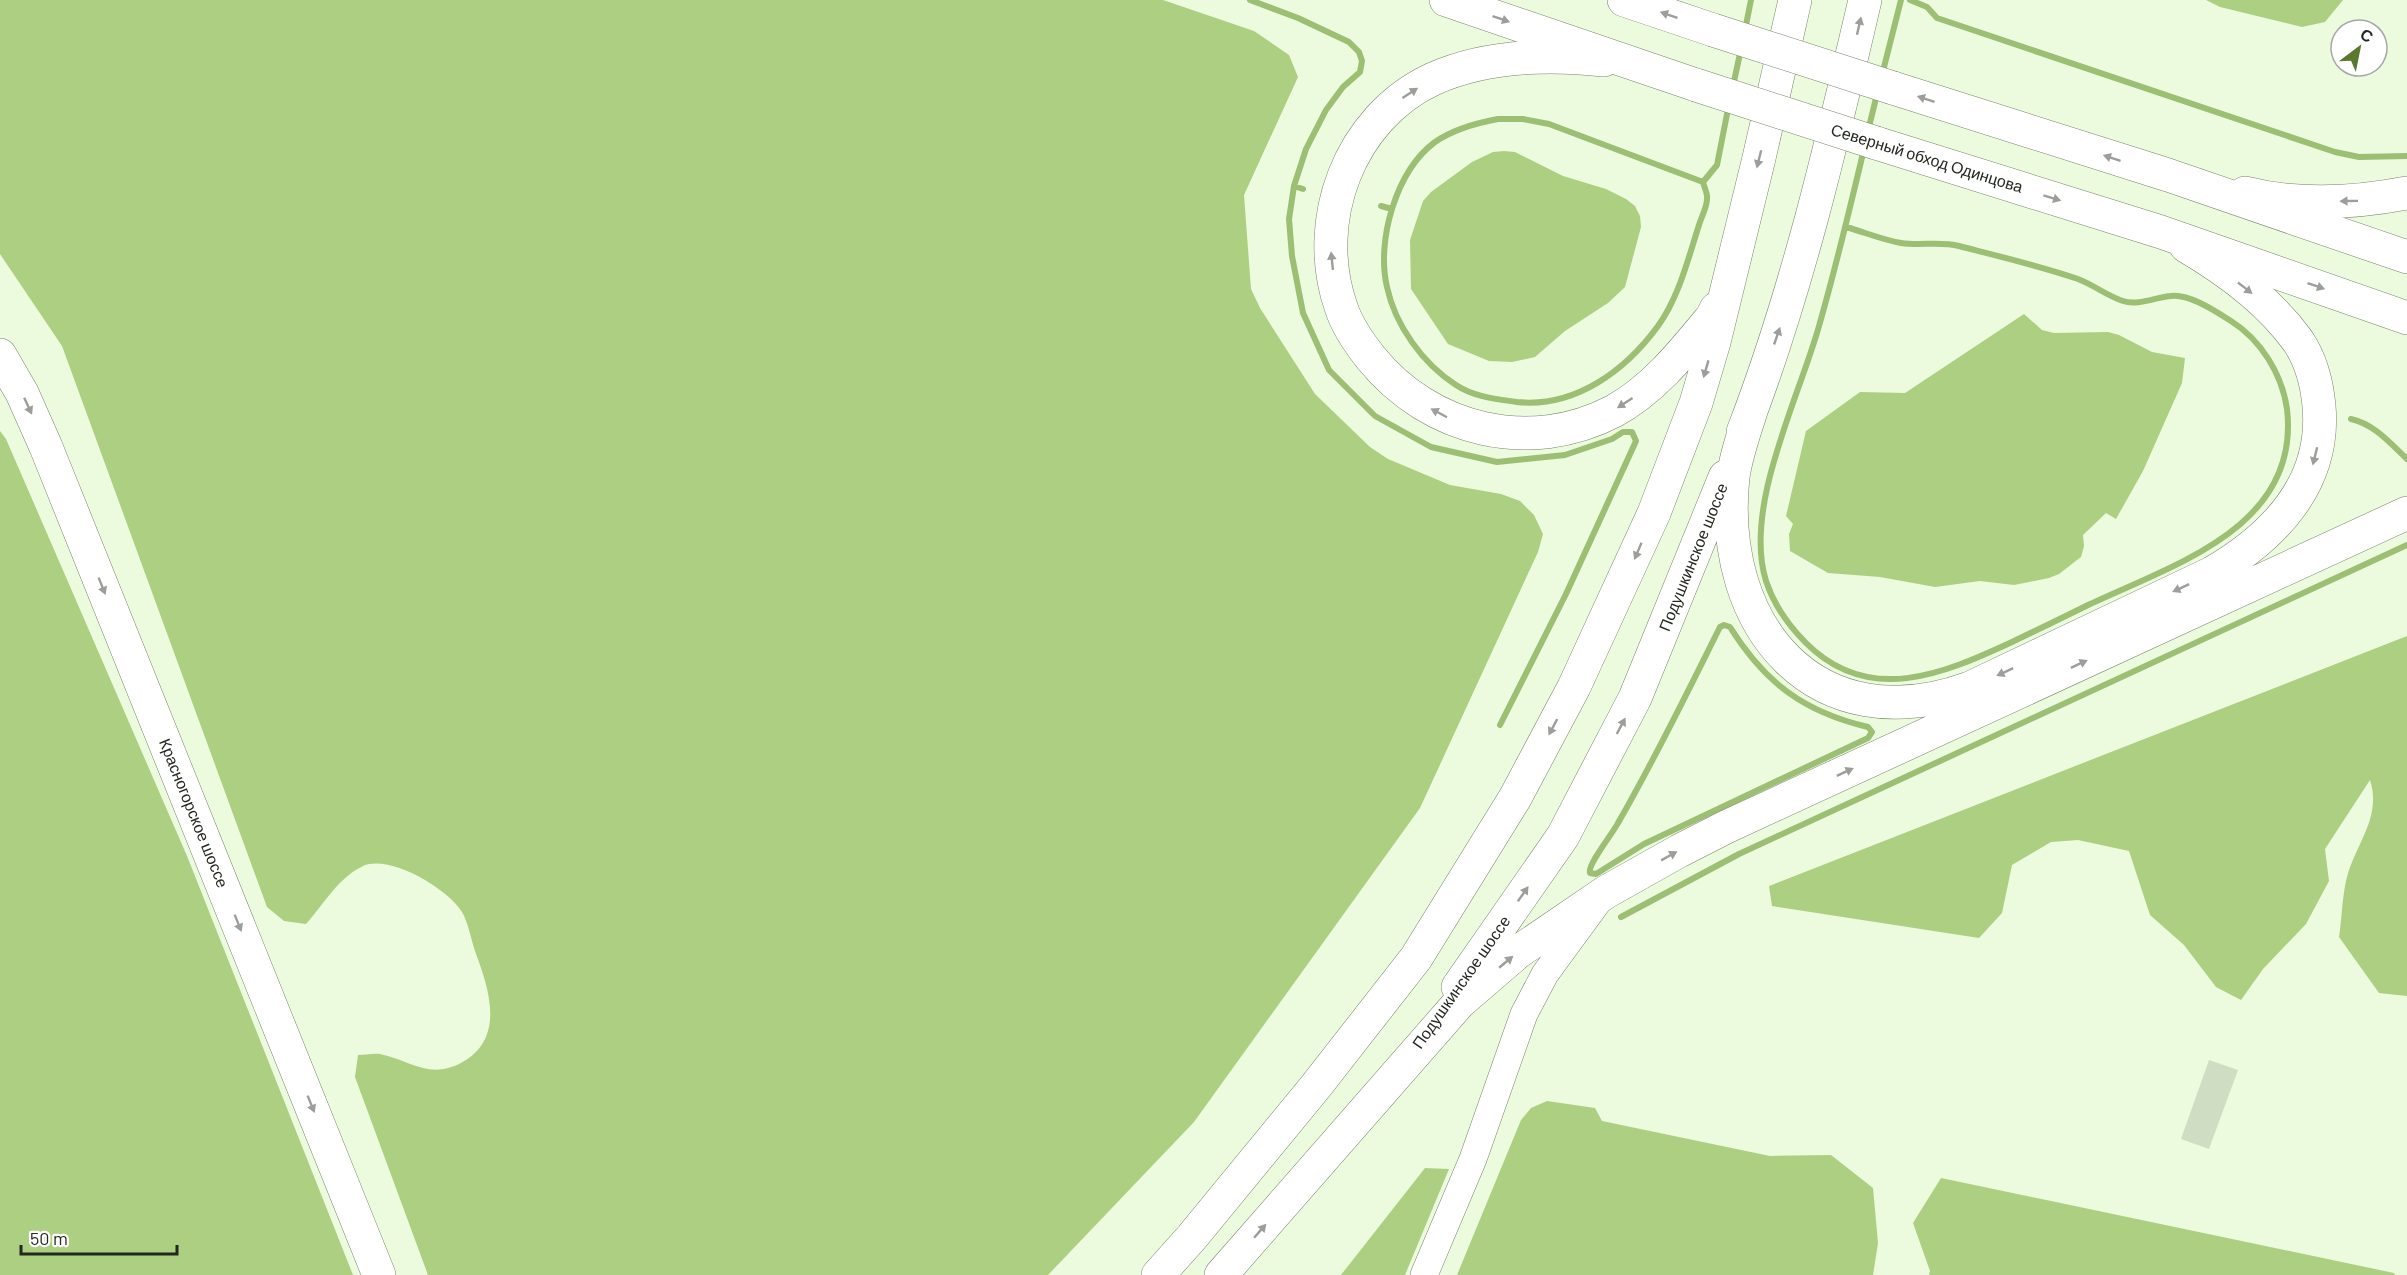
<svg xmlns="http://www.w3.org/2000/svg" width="2407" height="1275" viewBox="0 0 2407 1275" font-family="Barlow,sans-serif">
<rect width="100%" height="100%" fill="#ecfade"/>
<!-- forest -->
<path fill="#accf82" d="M0,0H1163L1254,31L1289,55L1298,77L1244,195L1251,289L1260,308L1315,394L1370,447L1388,459L1450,485L1501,494L1520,501L1534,515L1543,534L1538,552L1420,808L1194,1122L1048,1275H428L355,1077L358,1055C365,1055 373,1053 380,1054C409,1060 428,1079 459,1064C507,1040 489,989 475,951C471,939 468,922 462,912C448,889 390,854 363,866C338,878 324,904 306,924L284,921L267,907L62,346L0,254Z
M2206,0H2343L2325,22L2302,27L2220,7Z
M1504,151L1515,152L1563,176L1606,189L1626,199L1635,206L1640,216L1641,227L1625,287L1608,303L1565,331L1535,357L1512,362L1489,361L1448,344L1411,289L1410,240L1423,201L1431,192L1472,162L1493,152Z
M2024,314L2042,330L2054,333L2108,332L2119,335L2152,352L2185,358L2182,383L2143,471L2116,519L2106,513L2083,535L2084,546L2081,557L2059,574L2049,578L2014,585L1980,581L1935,587L1880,577L1828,573L1790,551L1789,534L1793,524L1786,516L1806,431L1860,392L1905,393Z
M0,431L6,439L187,856L353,1275H0Z
M2407,636V996L2379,993L2339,937C2342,918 2342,896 2347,877C2356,843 2382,817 2370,780L2325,849L2329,881L2306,924L2263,969L2241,1000L2216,987L2184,945L2150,915L2129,851L2078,840L2051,842L2012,865L2002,913L1979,938L1772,906L1769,886Z
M1547,1101L1595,1108L1602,1121L1770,1156L1831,1155L1873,1188L1878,1243L1873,1275H1457L1521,1120L1531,1108Z
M1425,1168L1449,1169L1405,1275H1341Z
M1941,1178L2394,1273L2395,1275H1929L1930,1271L1913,1223Z"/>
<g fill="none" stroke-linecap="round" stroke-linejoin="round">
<!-- stream -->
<path stroke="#9cbf73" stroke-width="6" d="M1250,0L1298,18L1349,42L1359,52L1362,61L1360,72L1343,87L1326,110L1306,149L1294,186L1289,219L1292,256L1303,313L1329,370L1375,416L1431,447L1497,462L1565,455L1612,439L1623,432H1632L1636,441L1631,452L1566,594L1500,725
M1910,0L1927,7L1937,18L2335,152L2359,157L2407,156
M1745,30L1751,0
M1882,75L1901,0
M1733,86L1741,49
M1498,119H1523L1549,124L1703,182C1704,187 1708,194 1707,199C1707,207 1701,218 1699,225C1688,259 1679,297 1658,326C1625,371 1575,408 1517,402C1496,399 1474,397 1456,385C1423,364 1395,325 1387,287C1376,241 1396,171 1435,142C1454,129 1476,123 1498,119Z
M1868,131L1877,94
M1703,182L1717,165L1729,104
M1294,186L1303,189
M1381,206L1392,209
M1846,227C1864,232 1883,240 1901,243C1921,246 1940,241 1959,246C1998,256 2040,266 2078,279C2094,285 2107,296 2123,301C2138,306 2156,297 2171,296C2190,294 2215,311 2231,321C2261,340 2282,374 2287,409C2301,528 2172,565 2086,606C2062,618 2037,630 2012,642C1943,674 1869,706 1806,643C1788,625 1774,605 1766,581C1743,507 1799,398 1819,326C1836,267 1850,208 1864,149
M2351,419C2374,424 2390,443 2407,459
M1724,625L1730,627C1765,683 1804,712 1868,727L1872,732L1868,738L1644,844L1596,874L1590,873C1587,865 1613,833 1618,823C1655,759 1687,693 1720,627Z
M1621,917L1739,854L2407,545"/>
</g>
<!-- building -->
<path fill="#cfddc2" d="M2209,1060L2238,1070L2209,1149L2181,1139Z"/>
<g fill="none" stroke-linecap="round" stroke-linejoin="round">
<defs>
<path id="minor" d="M1424,1275L1473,1159L1524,1014L1545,974L1597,903"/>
<path id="major" d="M1604,60C1548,54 1486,55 1433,79C1349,118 1311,221 1341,307C1347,326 1359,343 1371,358C1430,431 1530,455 1614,411C1654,389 1684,351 1712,317L1716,309
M2245,193C2297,206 2355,203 2407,193
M0,355L22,393L46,447L379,1275
M1751,411C1744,433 1736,455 1733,477C1717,627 1816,744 1970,688L2212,573C2274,537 2326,483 2319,406C2317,384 2311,360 2298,341C2270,302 2227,270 2186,246
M1743,432C1797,292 1831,146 1865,0
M1458,987L1563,836L1635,698L1725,477
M1158,1275L1192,1237L1316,1086L1416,958L1515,798L1574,687L1654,513L1696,403L1714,342L1759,158L1795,0
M1221,1275L1459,1003L1518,952L1606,892L1679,851L1726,827L2407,513"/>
<path id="highway" d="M1446,0L1696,85
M1624,0L1713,30
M1893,88L2168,175L2407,257
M1876,143L2161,232L2407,318"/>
</defs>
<!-- minor casing -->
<use href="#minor" stroke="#78846c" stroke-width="28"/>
<!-- major casing -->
<use href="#major" stroke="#78846c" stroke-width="34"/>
<!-- highway casing -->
<use href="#highway" stroke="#78846c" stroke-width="34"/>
<!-- minor -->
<use href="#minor" stroke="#fff" stroke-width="27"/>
<!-- major -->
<use href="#major" stroke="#fff" stroke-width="33"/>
<!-- highway -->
<use href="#highway" stroke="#fff" stroke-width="33"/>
<defs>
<path id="highway-bridge" d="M1713,30L1893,88
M1696,85L1876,143"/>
</defs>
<!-- highway-bridge casing -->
<use href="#highway-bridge" stroke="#78846c" stroke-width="34" stroke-linecap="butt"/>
<!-- highway-bridge -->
<use href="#highway-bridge" stroke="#fff" stroke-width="33"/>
</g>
<!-- one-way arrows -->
<defs><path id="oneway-solid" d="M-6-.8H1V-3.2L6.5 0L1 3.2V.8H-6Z" transform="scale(1.5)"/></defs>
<g fill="#9c9e9a">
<use href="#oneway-solid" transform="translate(1669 15) rotate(-161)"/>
<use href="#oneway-solid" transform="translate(1501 19) rotate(19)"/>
<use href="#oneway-solid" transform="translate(1859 26) rotate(-77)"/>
<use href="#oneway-solid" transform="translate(1410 93) rotate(-33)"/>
<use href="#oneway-solid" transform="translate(1926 99) rotate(-162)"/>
<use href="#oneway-solid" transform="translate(2112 158) rotate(-162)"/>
<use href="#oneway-solid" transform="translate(1759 159) rotate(104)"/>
<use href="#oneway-solid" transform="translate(2052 198) rotate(17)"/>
<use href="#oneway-solid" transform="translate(2349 201) rotate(179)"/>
<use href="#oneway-solid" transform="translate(1332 261) rotate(-96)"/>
<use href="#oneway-solid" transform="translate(2316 286) rotate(19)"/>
<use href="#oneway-solid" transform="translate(2245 288) rotate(38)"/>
<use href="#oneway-solid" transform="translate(1777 336) rotate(-71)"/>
<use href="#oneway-solid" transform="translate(1706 369) rotate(106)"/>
<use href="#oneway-solid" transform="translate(1625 403) rotate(147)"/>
<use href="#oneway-solid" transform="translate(28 406) rotate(65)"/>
<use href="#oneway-solid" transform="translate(1439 413) rotate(-152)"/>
<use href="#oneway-solid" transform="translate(2315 456) rotate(104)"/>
<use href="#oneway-solid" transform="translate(1638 551) rotate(113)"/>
<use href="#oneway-solid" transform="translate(102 586) rotate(68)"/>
<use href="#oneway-solid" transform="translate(2181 588) rotate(155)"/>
<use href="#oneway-solid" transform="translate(2079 664) rotate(-25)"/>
<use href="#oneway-solid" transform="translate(2005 672) rotate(155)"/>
<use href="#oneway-solid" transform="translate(1621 726) rotate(-62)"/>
<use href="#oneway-solid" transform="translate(1553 727) rotate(118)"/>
<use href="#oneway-solid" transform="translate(1845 772) rotate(-25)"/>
<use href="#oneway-solid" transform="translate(1669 856) rotate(-29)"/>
<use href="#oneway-solid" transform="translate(1523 894) rotate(-55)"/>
<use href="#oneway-solid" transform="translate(238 923) rotate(68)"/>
<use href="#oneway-solid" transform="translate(1506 962) rotate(-40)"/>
<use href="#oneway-solid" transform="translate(311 1104) rotate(68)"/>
<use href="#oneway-solid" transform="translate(1260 1231) rotate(-49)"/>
</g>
<g text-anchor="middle" stroke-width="6" stroke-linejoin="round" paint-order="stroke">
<!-- street labels -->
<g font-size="16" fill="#23281e" stroke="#fff">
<text transform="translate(1927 158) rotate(17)" y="6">Северный обход Одинцова</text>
<text transform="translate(1693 557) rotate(-68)" y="6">Подушкинское шоссе</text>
<text transform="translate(194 813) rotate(68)" y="6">Красногорское шоссе</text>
<text transform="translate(1461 982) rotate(-55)" y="6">Подушкинское шоссе</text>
</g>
</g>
<!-- north arrow -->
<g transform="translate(2359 48) rotate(32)"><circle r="28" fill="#ffffff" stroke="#a7a9a5" stroke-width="1.5"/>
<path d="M0-4.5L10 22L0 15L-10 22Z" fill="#5a792f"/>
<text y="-9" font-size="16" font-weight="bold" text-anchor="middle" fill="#23281e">С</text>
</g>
<!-- scale -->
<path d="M21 1245v9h156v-9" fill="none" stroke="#23281e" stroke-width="3"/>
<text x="30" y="1245" font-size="18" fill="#23281e" stroke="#ffffff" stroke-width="4.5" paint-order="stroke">50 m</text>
</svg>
